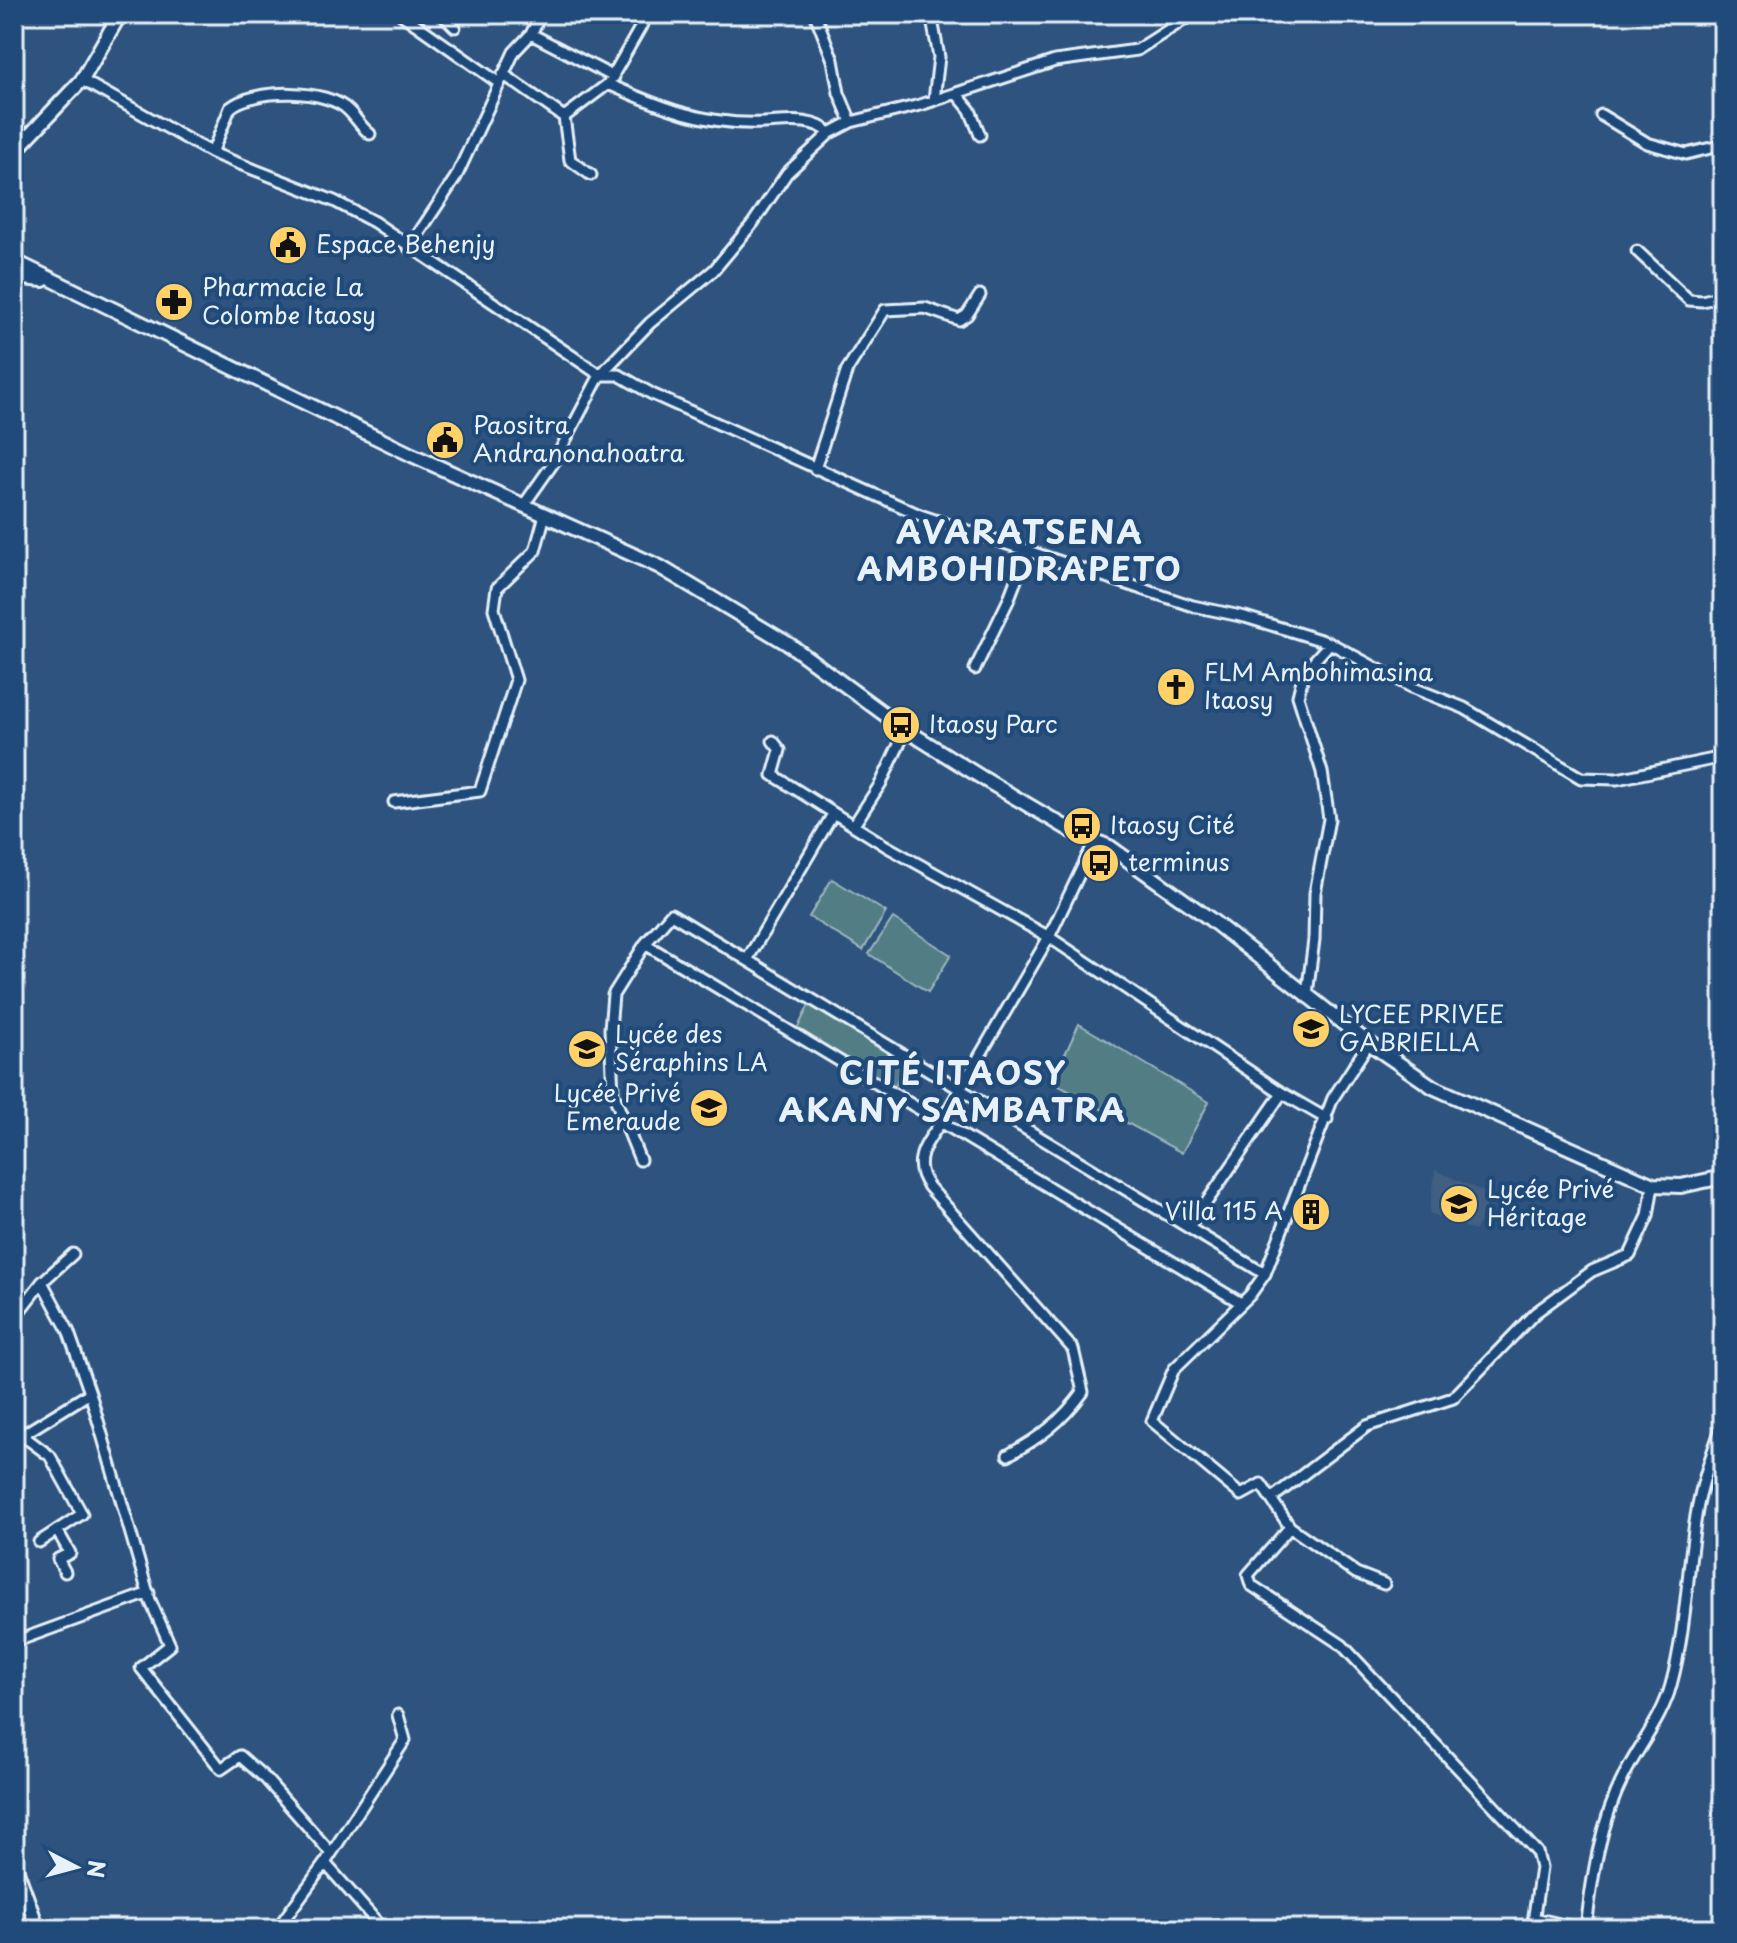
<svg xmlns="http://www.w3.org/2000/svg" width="1737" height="1943" viewBox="0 0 1737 1943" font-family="'Playpen Sans',sans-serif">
<rect width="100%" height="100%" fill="#2e537e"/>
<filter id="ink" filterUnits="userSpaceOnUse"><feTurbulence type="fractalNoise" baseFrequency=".0125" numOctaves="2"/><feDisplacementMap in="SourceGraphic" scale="16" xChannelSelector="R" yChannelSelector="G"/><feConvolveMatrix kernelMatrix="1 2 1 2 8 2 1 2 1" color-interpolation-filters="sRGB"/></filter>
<g filter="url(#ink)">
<!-- built -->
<path fill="#405e83" d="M1435,1170L1491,1195L1475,1231L1429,1213Z"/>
<!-- green -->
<path fill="#527d85" stroke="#9db7be" stroke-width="2" d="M832,879L886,912L863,950L809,917Z
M893,918L951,955L928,992L869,954Z
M809,1005L905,1060L893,1092L795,1033Z
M1079,1024L1209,1102L1182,1153L1052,1082Z"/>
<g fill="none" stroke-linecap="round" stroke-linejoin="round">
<defs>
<path id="minor" d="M401,14L499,83
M442,14L455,27
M648,14L608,84C660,107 706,126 764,123C787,122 812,117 830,133
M815,14L833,60L839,93L851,122
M931,14L939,57L934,100
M531,34L614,77
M503,74L564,117L570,160L591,175
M82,80L212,153L334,201L374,222L600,375H619L652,394L920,515L1193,606L1245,617L1330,643L1411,687L1464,708L1581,778L1617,779L1723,757
M956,93L970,110L980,135
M1601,115L1647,143L1686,154L1723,145
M564,117L608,84
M14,128L28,136
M212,153L230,108C253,88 328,88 349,111C357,119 361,127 370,134
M1723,166L1720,252L1723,267
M409,248L456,177L514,52L531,34L541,14
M1637,251L1689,300L1702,301L1723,296
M815,469L847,370L885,310L925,308L959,320L967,315L980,295
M523,506L554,462L600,375L650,323L714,270L753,223L787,173L830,133L851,122L920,105L1055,61L1137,50L1193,14
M975,669L1008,601L1028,549
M773,741L780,750L773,775L886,846L1049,937L1282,1093L1327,1119
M394,802L480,791L516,680L494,609L497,588L535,551L545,515
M854,825L881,783L906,730
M645,944L1241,1303
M747,960L833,814
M1307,994L1314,940L1315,893L1329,819L1322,772L1298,696L1304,672L1330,643
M1369,1043L1333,1098L1265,1274L1250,1295L1174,1369L1152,1421L1241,1495L1261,1484L1290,1527L1356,1573L1384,1584
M640,1160L613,1093L610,1029L613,995L645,944L671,914L1265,1274
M1190,1226L1282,1093
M73,1254L42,1282L68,1330L90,1393L150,1600L170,1645L141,1668L221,1769L240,1756L265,1778L331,1853
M14,1318L42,1282
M14,1426L22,1435L90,1393
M22,1435L50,1456L82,1514L39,1542
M1008,1455C1040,1438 1062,1421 1083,1392L1073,1349L929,1187C911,1164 924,1145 940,1124L1049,937L1095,841
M1272,1498L1367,1426L1453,1398L1535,1313L1592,1271L1630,1255L1648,1216L1653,1185
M1290,1527L1248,1575L1251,1585L1342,1645L1537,1852L1541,1868L1532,1929
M57,1530L70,1553L58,1559L65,1572
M14,1642L149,1593
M325,1863L383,1929
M1534,1918L1581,1929
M277,1929L325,1863L405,1740L398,1715
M1586,1929C1592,1877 1600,1823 1624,1776C1639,1745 1662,1719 1671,1685C1686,1630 1687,1572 1696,1516C1701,1484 1712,1453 1723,1423"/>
<path id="tertiary" d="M14,152L82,80L120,14
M14,261L412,455L660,567L790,645L906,730L984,779L1077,834L1110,847L1210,919L1363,1039L1433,1087L1653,1185L1681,1186L1723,1177
M14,277L43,280
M14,1863L38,1929"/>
</defs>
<!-- minor casing -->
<use href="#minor" stroke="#e8f1f8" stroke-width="15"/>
<!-- tertiary casing -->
<use href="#tertiary" stroke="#e8f1f8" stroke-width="18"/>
<!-- minor -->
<use href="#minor" stroke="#1f4a7a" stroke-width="9"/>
<!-- tertiary -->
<use href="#tertiary" stroke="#1f4a7a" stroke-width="12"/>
</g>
</g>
<!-- icons -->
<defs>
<symbol id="civic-disc" viewBox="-11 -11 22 22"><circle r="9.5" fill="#ffd166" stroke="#1f4a7a"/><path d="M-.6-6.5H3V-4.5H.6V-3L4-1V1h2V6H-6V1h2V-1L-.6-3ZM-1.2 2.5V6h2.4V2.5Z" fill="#111"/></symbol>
<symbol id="pharmacy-disc" viewBox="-11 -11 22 22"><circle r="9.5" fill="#ffd166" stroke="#1f4a7a"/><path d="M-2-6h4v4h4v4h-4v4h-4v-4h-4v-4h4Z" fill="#111"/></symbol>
<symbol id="church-disc" viewBox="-11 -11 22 22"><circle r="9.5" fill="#ffd166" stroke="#1f4a7a"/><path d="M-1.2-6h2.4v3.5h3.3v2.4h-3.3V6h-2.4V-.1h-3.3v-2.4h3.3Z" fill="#111"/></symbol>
<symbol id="bus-disc" viewBox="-11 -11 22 22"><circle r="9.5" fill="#ffd166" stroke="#1f4a7a"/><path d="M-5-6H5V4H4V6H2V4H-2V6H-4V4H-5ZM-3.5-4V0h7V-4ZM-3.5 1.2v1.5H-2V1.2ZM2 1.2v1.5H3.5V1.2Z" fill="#111"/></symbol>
<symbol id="school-disc" viewBox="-11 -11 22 22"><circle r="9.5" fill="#ffd166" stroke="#1f4a7a"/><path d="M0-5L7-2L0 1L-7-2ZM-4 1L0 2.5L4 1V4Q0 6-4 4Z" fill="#111"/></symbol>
<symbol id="building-disc" viewBox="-11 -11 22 22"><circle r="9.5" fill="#ffd166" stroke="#1f4a7a"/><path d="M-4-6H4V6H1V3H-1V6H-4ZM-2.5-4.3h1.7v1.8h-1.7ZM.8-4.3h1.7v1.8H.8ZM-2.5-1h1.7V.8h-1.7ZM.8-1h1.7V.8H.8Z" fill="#111"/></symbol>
</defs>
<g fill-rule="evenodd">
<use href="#civic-disc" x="266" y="223" width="44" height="44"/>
<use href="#pharmacy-disc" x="152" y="280" width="44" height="44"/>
<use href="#civic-disc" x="423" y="418" width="44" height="44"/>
<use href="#church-disc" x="1154" y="665" width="44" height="44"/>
<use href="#bus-disc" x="879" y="703" width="44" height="44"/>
<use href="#bus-disc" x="1060" y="804" width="44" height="44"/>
<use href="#bus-disc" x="1078" y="841" width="44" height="44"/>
<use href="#school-disc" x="1289" y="1007" width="44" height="44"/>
<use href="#school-disc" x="565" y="1027" width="44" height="44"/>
<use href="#school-disc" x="687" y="1086" width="44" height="44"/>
<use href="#school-disc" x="1437" y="1182" width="44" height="44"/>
<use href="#building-disc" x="1289" y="1190" width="44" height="44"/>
</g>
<g text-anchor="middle" stroke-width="8" stroke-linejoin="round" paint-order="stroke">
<!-- poi labels -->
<g font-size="24" fill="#e8f1f8" stroke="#1f4a7a" text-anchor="start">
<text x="316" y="253">Espace Behenjy</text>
<text x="202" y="296">Pharmacie La<tspan x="202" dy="28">Colombe Itaosy</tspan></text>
<text x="473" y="434">Paositra<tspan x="473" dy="28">Andranonahoatra</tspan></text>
<text x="1204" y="681">FLM Ambohimasina<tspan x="1204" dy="28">Itaosy</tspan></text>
<text x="929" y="733">Itaosy Parc</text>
<text x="1110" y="834">Itaosy Cité</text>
<text x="1128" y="871">terminus</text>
<text x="1339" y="1023">LYCEE PRIVEE<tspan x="1339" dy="28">GABRIELLA</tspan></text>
<text x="615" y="1043">Lycée des<tspan x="615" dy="28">Séraphins LA</tspan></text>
<text x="681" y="1102" text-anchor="end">Lycée Privé<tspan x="681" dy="28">Emeraude</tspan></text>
<text x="1487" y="1198">Lycée Privé<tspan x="1487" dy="28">Héritage</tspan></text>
<text x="1283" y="1220" text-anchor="end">Villa 115 A</text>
</g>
<!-- district labels -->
<g font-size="32" font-weight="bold" letter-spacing="2" fill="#e8f1f8" stroke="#1f4a7a">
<text x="1020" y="544">AVARATSENA<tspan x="1020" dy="37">AMBOHIDRAPETO</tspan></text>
<text x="953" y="1085">CITÉ ITAOSY<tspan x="953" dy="37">AKANY SAMBATRA</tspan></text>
</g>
</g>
<!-- margin -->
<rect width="1737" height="1943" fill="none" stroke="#1f4a7a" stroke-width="48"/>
<rect x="24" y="24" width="1689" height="1895" fill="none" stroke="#e8f1f8" stroke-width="3" filter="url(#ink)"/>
<!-- north arrow -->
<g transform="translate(76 1867) rotate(96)" stroke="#1f4a7a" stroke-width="6" paint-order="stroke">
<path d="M0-6L14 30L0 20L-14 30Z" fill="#e8f1f8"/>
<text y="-12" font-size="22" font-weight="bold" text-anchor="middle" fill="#e8f1f8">N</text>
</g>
</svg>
